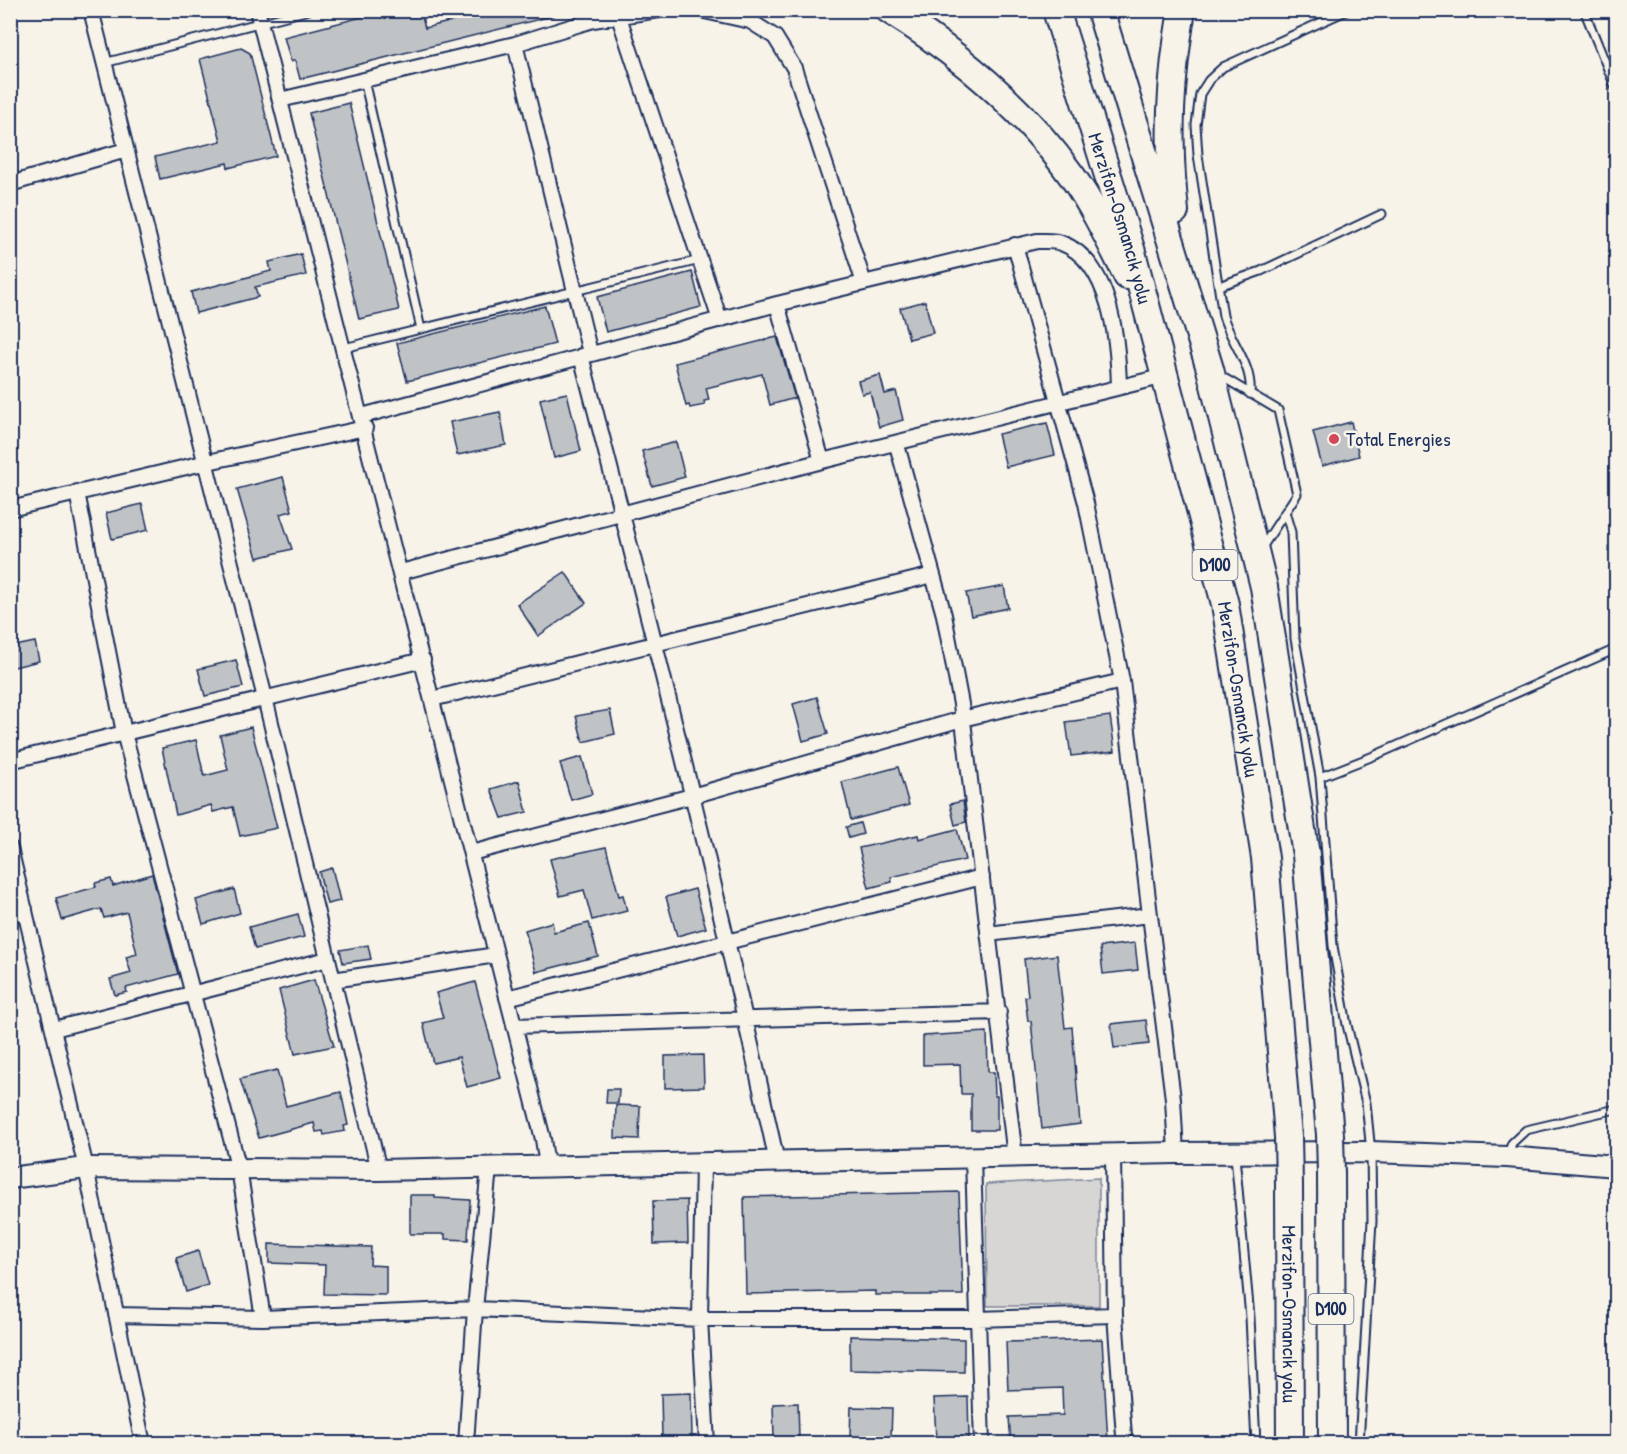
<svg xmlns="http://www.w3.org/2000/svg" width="1627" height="1454" viewBox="0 0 1627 1454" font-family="'Patrick Hand',sans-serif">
<rect width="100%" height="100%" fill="#f7f3e8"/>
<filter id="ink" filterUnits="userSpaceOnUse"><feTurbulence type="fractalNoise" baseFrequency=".0167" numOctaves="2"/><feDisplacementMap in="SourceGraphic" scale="12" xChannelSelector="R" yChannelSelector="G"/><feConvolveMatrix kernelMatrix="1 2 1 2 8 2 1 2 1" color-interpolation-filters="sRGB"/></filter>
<g filter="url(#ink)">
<!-- green -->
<path fill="#d7d6d4" stroke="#798299" stroke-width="1.5" d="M1099,1178V1306H987L986,1184Z"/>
<!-- building -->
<path fill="#c0c3c5" stroke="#1b2f5e" stroke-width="1.5" d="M389,10H420L425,28L496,10H556V15L300,79L295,60L291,62L284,37Z
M241,48L250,53L276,156L228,168L227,163L160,179L155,157L221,141L200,59Z
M349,103L399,310L359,319L309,113Z
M301,254L306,275L255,287L258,297L196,313L191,292L271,271L269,262Z
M692,272L701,307L606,332L597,297Z
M925,301L933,333L909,339L900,308Z
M545,306L555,344L407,381L397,343Z
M777,337L795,398L770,405L762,374L706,388L709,400L704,401L705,405L690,408L689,405L686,406L675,363Z
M880,375L885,394L896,391L903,420L879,427L870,392L862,394L858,381Z
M567,393L581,451L554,458L540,399Z
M500,412L506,445L457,455L450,422Z
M1351,422L1359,456L1322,466L1313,432Z
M1047,423L1055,455L1006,467L998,434Z
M676,442L685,477L652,486L642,451Z
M283,477L292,511L280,514L292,549L257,558L237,489Z
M142,504L148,530L112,539L106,513Z
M565,572L586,603L538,636L517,604Z
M1004,586L1008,608L971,616L966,593Z
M35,642L39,661L10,668V647Z
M236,660L243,687L205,696L198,669Z
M817,697L828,734L803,741L793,704Z
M610,710L615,734L583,742L576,716Z
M1110,716L1115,751L1071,756L1066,722Z
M251,727L277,828L240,836L233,807L213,812L211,805L176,815L162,748L196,740L204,776L228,770L220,735Z
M582,757L592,794L571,800L560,763Z
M898,767L909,805L851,820L842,782Z
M519,781L527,812L502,818L491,789Z
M963,801L966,822L955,825L950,804Z
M860,823L863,834L849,838L846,827Z
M957,829L965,860L891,877L892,882L869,888L859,848L918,835L919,839Z
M606,847L619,896L623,895L627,911L592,920L584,890L560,896L550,859Z
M332,868L340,901L327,904L319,872Z
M152,874L178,974L126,988L127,992L115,995L110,979L131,973L126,957L137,954L127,912L104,918L101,909L62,920L56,898L96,887L95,883L111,879L113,886Z
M234,889L240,913L203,924L196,900Z
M695,889L706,928L677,936L666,897Z
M298,914L304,937L255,949L249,927Z
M552,922L554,932L589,923L598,956L536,972L525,930Z
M1135,943L1138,970L1103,974L1100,947Z
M368,945L371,959L343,963L340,950Z
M1057,955L1065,1028L1072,1027L1080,1124L1042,1129L1031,1021H1028L1025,997L1028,996L1024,959Z
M314,980L334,1046L295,1054L279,990Z
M475,982L501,1078L467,1087L459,1057L433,1063L423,1023L443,1018L436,993Z
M1146,1020L1149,1044L1114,1048L1111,1024Z
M987,1032L988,1072H994L995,1096H997V1130H971V1094H961L960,1064L923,1065V1036Z
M703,1055L704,1087L665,1088V1056Z
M277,1070L286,1106L341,1092L348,1125L344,1126L345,1131L324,1135L323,1131L316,1132L314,1123L259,1138L240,1079Z
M607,1089H619L618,1103H606Z
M616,1105L640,1106L639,1139L615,1138Z
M959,1192L963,1295H875V1291L746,1294L744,1197Z
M410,1195H435V1198L470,1200L468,1240L445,1239V1234H410Z
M687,1200L688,1243L654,1244L653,1201Z
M269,1244L371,1247L370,1265L386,1266V1295L324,1294L325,1265L269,1263Z
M198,1251L208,1285L186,1292L176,1258Z
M850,1336L964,1339V1372L850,1370Z
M1102,1339L1108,1443H1011L1009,1417L1063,1415L1062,1388L1008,1390L1006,1342Z
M691,1393L692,1438H662L661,1394Z
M968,1397L969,1438L936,1439L934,1398Z
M798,1403L799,1438H774L773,1404Z
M851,1407L892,1408L891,1438L850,1437Z"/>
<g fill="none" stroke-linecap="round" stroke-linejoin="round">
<defs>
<path id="lane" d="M1584,10L1616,89
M104,63L309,10
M364,80L421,329
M1219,286L1261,271L1382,214
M344,348L700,260
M1219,375L1278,410L1297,494L1261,549
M1250,394C1253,365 1231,343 1223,316L1198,155L1196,125L1200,94L1209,80L1223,67L1348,10
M1285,512L1291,532L1295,639L1320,777L1333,946L1347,1025L1366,1103L1371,1152L1372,1221L1359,1444
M1320,777L1376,755L1616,649
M1508,1154L1512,1143L1526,1130L1616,1109
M1235,1156L1250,1317L1256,1444"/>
<path id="street" d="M91,10L265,698L379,1170
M257,10L543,1139L547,1166
M700,10L750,21L775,37L794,68L864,283
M619,17L720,320
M515,44L590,353
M280,100L515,44L593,20L659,10
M10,184L126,150
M1015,245L1086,503L1122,681L1150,915
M777,304L822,461
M581,356C651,623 718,891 777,1162
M362,416L777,304L1037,241C1044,241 1054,240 1061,243C1111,261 1118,342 1119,387
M897,445L944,615L961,704L1015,1157
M77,492L124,733L239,1169L263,1318
M10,509L203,463L365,428
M401,572L822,461L1165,376
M432,699L933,575
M10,761L423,660
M10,848L86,1168L143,1444
M471,853L692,796L962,719L1122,681
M10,916L25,909
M988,934L1150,915L1173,1099L1176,1153
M333,980L496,955
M507,998L982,877
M514,1026L999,1012
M54,1029L328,959
M1113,1155L1115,1315L1124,1436
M973,1158L982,1444
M703,1163L700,1319L707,1444
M116,1315L263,1318L475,1309L700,1319H977L1115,1315
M466,1444L475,1309L489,1168"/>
<path id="secondary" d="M10,1178L86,1168L379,1170L1176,1153L1371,1152L1507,1157L1616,1166"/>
<g id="highway">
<path d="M889,10C958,53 1024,109 1072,176C1094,207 1110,242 1127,276"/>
<path id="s1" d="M1056,10L1132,252L1225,604L1265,858L1288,1137"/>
<path d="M1100,10L1210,369L1264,587L1306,855L1330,1135"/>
<path d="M1175,211C1167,140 1170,80 1182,10"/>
<path d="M1331,1174L1332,1444"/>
<path id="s2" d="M1289,1185L1290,1444"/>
</g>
</defs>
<!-- lane casing -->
<use href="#lane" stroke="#1b2f5e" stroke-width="11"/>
<!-- street casing -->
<use href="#street" stroke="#1b2f5e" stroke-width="18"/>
<!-- secondary casing -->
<use href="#secondary" stroke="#1b2f5e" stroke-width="24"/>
<!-- highway casing -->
<use href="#highway" stroke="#1b2f5e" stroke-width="30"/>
<!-- lane -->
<use href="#lane" stroke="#f7f3e8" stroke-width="7"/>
<!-- street -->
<use href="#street" stroke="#f7f3e8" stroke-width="14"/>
<!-- secondary -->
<use href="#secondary" stroke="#f7f3e8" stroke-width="20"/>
<!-- highway -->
<use href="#highway" stroke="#f7f3e8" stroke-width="26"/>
<defs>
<path id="highway-bridge" d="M1330,1135L1331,1174
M1288,1137L1289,1185"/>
</defs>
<!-- highway-bridge casing -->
<use href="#highway-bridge" stroke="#1b2f5e" stroke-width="30" stroke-linecap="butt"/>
<!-- highway-bridge -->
<use href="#highway-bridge" stroke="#f7f3e8" stroke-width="26"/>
</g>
</g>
<!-- markers -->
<circle fill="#d1495b" stroke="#f7f3e8" stroke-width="2" cx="1334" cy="439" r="6"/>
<g text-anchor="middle" stroke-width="5" stroke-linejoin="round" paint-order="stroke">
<!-- shield labels -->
<g fill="#f7f3e8" stroke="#5d6a87" stroke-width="1.5">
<rect x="1192.5" y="550" width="45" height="30" rx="4.5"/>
<rect x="1308.5" y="1294" width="45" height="30" rx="4.5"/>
</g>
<g font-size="18" font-weight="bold" fill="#1b2f5e">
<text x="1215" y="571">D100</text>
<text x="1331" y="1315">D100</text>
</g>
<!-- street labels -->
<g font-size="20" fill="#1b2f5e" stroke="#f7f3e8">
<text dy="7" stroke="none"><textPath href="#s1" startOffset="218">Merzifon-Osmancık yolu</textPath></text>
<text dy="7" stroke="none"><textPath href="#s1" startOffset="704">Merzifon-Osmancık yolu</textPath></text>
<text dy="7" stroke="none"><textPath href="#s2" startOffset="129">Merzifon-Osmancık yolu</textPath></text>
</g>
<!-- poi labels -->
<g font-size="20" fill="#1b2f5e" stroke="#f7f3e8" text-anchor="start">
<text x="1346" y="446">Total Energies</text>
</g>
</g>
<!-- margin -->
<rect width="1627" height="1454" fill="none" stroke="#f7f3e8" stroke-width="36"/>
<rect x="18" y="18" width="1591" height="1418" fill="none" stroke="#1b2f5e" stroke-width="2" filter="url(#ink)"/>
</svg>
